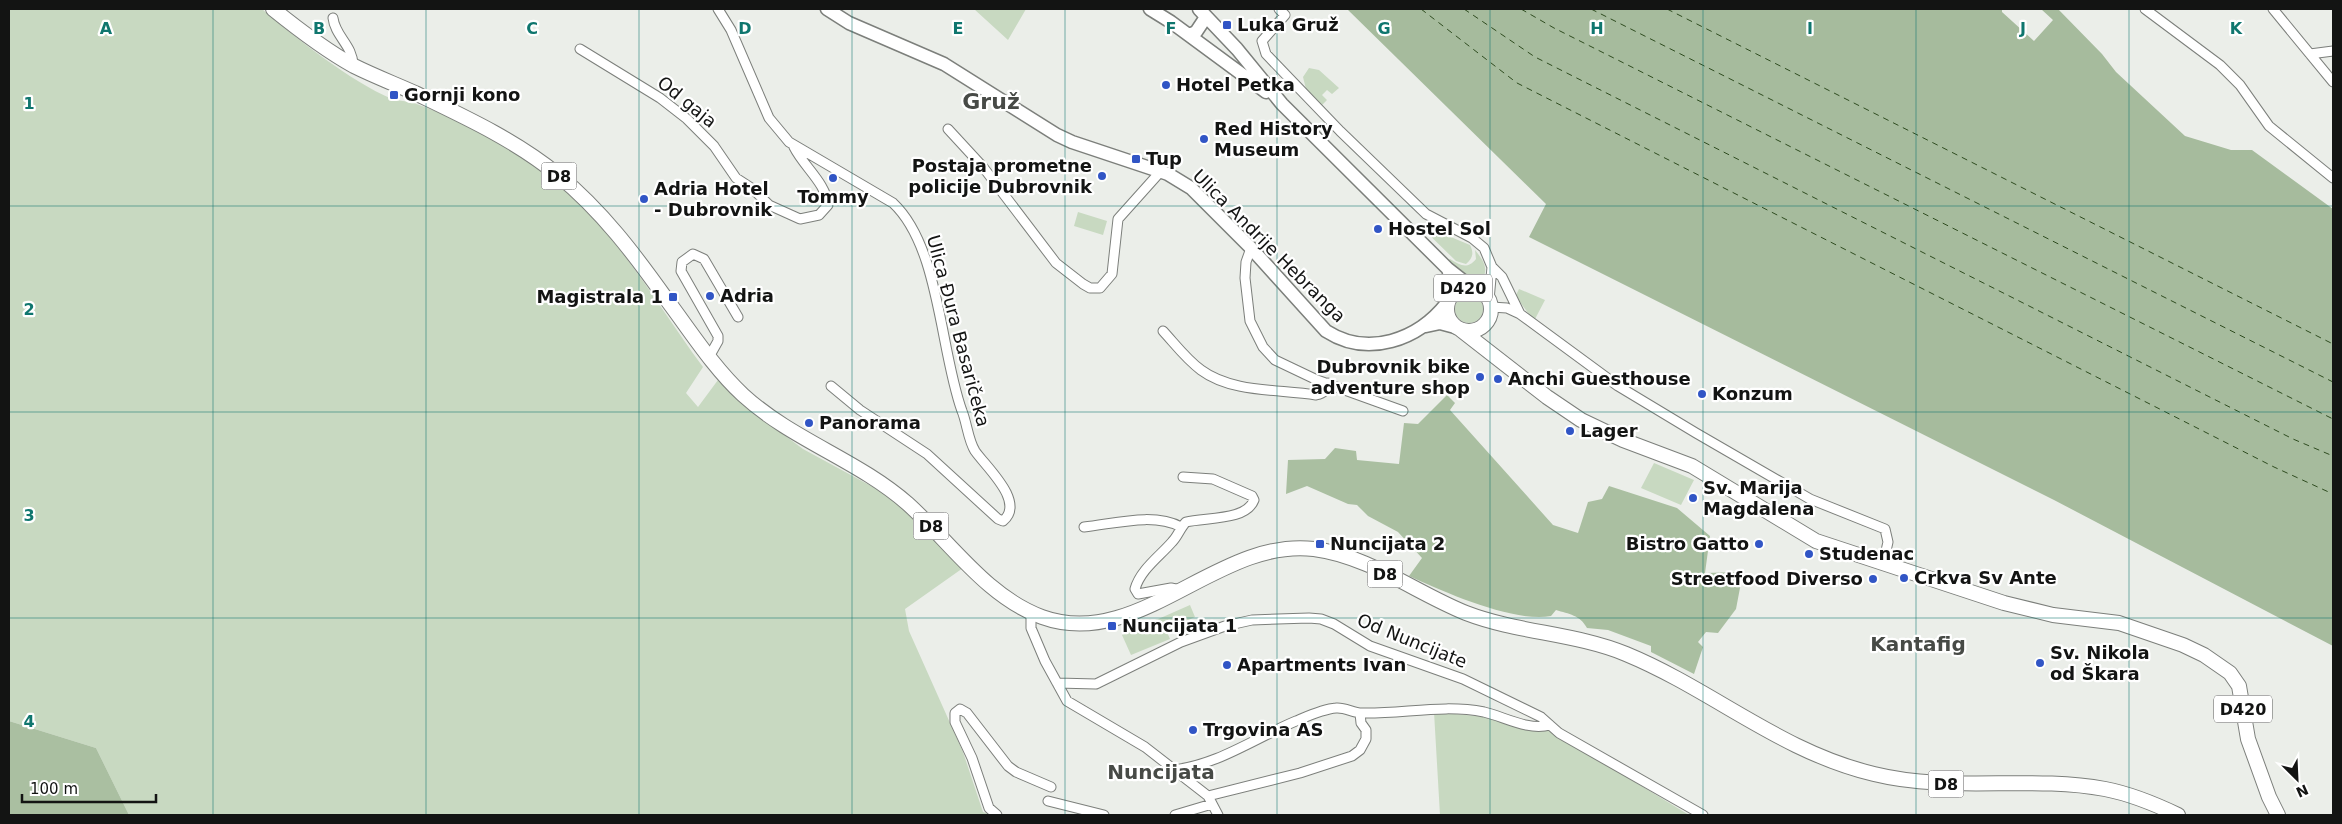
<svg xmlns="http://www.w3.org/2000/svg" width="2342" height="824" viewBox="0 0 2342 824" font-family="'DejaVu Sans',sans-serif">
<rect width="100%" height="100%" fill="#ebeee9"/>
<!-- green -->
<path fill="#c8d9c1" d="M9,9H262C297,39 350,81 392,99C399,101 407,101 414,103C444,114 476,127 503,144C542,169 579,200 608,235C643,277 671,324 703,367L686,393L698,407L718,380L747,407L803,449L884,493L914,518L963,568L905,609L909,631L963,752L983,812L991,815H129L96,748L9,721Z
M974,9H1026L1008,40Z
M1309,68L1319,70L1339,88L1332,94L1327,90L1322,95L1327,100L1321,106L1306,89L1303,77Z
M1078,212L1107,221L1103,235L1074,226Z
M1417,223L1470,245C1474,253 1473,258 1466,264L1456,261Z
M1475,250C1483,260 1490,269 1481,281L1471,284L1447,261L1450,259C1460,265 1467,270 1476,259Z
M1519,289L1545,300L1534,321L1517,298L1516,295Z
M1455 309a14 14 0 1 1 28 0a14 14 0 1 1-28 0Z
M1654,463L1694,480L1681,505L1641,488Z
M1190,605L1195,617L1166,630L1170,639L1131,655L1122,635Z
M1434,712L1487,717L1553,732L1689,815H1440Z"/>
<!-- forest -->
<path fill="#aabfa1" d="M1447,395L1455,403L1450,410L1553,525L1578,533L1588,502L1602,499L1609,486L1677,508L1710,536L1705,573L1743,572L1736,609L1718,633L1706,632L1698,642L1703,647L1694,674L1651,652V646L1608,630L1587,628C1580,615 1569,614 1556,610L1551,616C1514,623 1444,592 1409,576L1422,558L1398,532L1368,516L1357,505L1348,504L1307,486L1286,494L1288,460L1325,459L1335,448L1356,451L1357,460L1399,464L1404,423L1418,424Z
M9,721L96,748L129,815H9Z"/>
<!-- water -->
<path fill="#a6bb9d" d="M1347,9H2002V12L2034,41L2053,20L2041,9H2058L2102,54L2116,72L2185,136L2231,150H2252L2333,209V646L2054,500L1529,237L1546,204Z"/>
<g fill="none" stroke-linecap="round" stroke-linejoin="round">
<!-- ferry -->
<path stroke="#2f4c20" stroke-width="1" stroke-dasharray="6 5" stroke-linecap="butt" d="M1421,9L1517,83L2274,467L2333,494
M1464,9L1535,57L2293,439L2333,456
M1521,9L1554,28L2333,419
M1591,9L2333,382
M1667,9L2333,344"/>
<defs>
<path id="street" d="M718,9L731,30L769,118L789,142L893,203C940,247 940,351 962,411C967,423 968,440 975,451C986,467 1026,502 1003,521L998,519L927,454L860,410L831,386
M1279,9L1285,15L1262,41L1266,54L1340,131L1426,214L1472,238L1484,248L1492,267L1489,300
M2145,9L2220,65L2240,85L2269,126L2333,178
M2273,9L2333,82
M333,18C335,36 353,46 353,65
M580,49L660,98L687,119L714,146L736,178L753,189L769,205L800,219L819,215L828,205C826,183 804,167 794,147
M2310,54L2333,51
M948,129L983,167L1056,263L1083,284L1090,288H1100L1112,274L1118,219L1161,171
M1251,248L1246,262L1245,278L1250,321L1263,347L1275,360L1317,380L1403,411
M1492,267L1502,277L1520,314
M1491,307L1507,308L1520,314L1618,386L1696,433L1810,499L1885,529L1888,542L1883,564
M1163,331C1175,344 1186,359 1201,370C1232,393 1279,389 1316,395C1324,393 1326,391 1328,383
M709,357L718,341V336L681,271L682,262L693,254L704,259L738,317
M1084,527C1114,524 1153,512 1181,527
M1181,590L1171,588L1138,594L1135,589C1140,570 1160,556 1172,542C1178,536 1180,528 1186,522C1206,517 1246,521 1254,500L1252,496L1213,479L1183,477
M1031,612V628L1045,661L1067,701L1145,747L1208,796L1218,815
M1057,683L1096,684L1181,642L1225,626L1252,620L1309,618L1321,619L1334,624L1370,646L1463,679L1541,717L1559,733L1703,815
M1173,770C1218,765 1255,738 1296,721C1308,716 1323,709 1336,708C1345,707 1353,713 1362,713C1403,714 1443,704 1484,712C1505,717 1528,731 1550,725
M1208,796L1300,773L1352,756L1360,750L1366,739V730L1361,723L1360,713
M1048,801L1104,815
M997,815L989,808L972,758L955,722V713L960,709L967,713L1008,766L1016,772L1051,787
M1175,815L1212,804"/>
<path id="secondary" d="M827,9L849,23L944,64L1057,135L1072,142L1168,174L1191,188L1251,248L1326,331C1368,358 1418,340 1447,303
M1150,9L1171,22L1266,92
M1199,9L1237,49L1282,104L1448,269L1471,287
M1189,35L1196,32L1206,17
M1448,269L1452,282V295
M1426,326L1440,323L1455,327"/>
<path id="primary" d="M273,9C299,30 325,50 354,66C374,76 395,84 415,93C465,117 515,140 558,175C602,211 635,255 667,300C691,332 713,367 743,395C792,440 858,460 908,504C950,542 987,597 1042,617C1138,652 1218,537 1314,549C1369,556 1416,593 1466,613C1518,633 1575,633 1626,654C1713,690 1781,752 1874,774C1951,793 2029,775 2105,789C2131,794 2155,804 2178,815
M1447 309a22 22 0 1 1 44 0a22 22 0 1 1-44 0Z
M1461,330L1547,397L1581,420L1623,440L1692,466L1816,541L2004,603L2053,615L2119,623L2183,645L2204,655L2230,673L2239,686L2248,739L2269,797L2278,815"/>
</defs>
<!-- street casing -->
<use href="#street" stroke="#7c7f7b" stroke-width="11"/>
<!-- secondary casing -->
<use href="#secondary" stroke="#7c7f7b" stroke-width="15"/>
<!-- primary casing -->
<use href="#primary" stroke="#7c7f7b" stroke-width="16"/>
<!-- street -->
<use href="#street" stroke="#fff" stroke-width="9"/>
<!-- secondary -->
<use href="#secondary" stroke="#fff" stroke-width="12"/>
<!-- primary -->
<use href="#primary" stroke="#fff" stroke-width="14"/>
</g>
<!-- grid -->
<path fill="none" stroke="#0f766e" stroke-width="1" stroke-opacity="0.55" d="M213,9V815M426,9V815M639,9V815M852,9V815M1065,9V815M1277,9V815M1490,9V815M1703,9V815M1916,9V815M2129,9V815M9,206H2333M9,412H2333M9,618H2333"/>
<!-- markers -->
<g fill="#3155c5" stroke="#fff" stroke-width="2">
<rect x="1222" y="20" width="10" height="10" rx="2.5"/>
<circle cx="1166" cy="85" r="5"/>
<rect x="389" y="90" width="10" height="10" rx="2.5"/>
<circle cx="1204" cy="139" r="5"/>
<rect x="1131" y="154" width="10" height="10" rx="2.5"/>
<circle cx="1102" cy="176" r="5"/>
<circle cx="833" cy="178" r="5"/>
<circle cx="644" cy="199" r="5"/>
<circle cx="1378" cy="229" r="5"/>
<circle cx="710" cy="296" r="5"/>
<rect x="668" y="292" width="10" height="10" rx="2.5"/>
<circle cx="1480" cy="377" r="5"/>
<circle cx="1498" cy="379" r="5"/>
<circle cx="1702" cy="394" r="5"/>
<circle cx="809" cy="423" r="5"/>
<circle cx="1570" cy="431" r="5"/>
<circle cx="1693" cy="498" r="5"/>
<rect x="1315" y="539" width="10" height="10" rx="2.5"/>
<circle cx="1759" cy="544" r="5"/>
<circle cx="1809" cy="554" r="5"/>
<circle cx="1904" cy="578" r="5"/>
<circle cx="1873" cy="579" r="5"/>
<rect x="1107" y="621" width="10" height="10" rx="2.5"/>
<circle cx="2040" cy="663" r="5"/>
<circle cx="1227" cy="665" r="5"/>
<circle cx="1193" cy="730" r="5"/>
</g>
<g text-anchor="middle" stroke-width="4.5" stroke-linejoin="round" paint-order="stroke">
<!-- shield labels -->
<g fill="#fff" stroke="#5a5a5a" stroke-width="1">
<rect x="541.5" y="162.5" width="35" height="27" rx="4"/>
<rect x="1434" y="274.5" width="58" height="27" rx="4"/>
<rect x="913.5" y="512.5" width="35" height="27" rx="4"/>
<rect x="1367.5" y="560.5" width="35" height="27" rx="4"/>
<rect x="2214" y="695.5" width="58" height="27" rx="4"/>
<rect x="1928.5" y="770.5" width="35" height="27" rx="4"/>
</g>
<g font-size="16" font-weight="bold" fill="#131413">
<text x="559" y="182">D8</text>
<text x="1463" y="294">D420</text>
<text x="931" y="532">D8</text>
<text x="1385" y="580">D8</text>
<text x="2243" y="715">D420</text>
<text x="1946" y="790">D8</text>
</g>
<!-- poi labels -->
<g font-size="18" font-weight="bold" fill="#131413" stroke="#fff" text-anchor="start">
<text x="1237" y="31">Luka Gruž</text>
<text x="1176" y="91">Hotel Petka</text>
<text x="404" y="101">Gornji kono</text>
<text x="1214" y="135">Red History<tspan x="1214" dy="21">Museum</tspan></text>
<text x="1146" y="165">Tup</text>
<text x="1092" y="172" text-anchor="end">Postaja prometne<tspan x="1092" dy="21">policije Dubrovnik</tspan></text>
<text x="654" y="195">Adria Hotel<tspan x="654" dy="21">- Dubrovnik</tspan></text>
<text x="833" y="203" text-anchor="middle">Tommy</text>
<text x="1388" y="235">Hostel Sol</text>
<text x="720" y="302">Adria</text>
<text x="663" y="303" text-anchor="end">Magistrala 1</text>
<text x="1470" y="373" text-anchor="end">Dubrovnik bike<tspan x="1470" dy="21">adventure shop</tspan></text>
<text x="1508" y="385">Anchi Guesthouse</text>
<text x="1712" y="400">Konzum</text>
<text x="819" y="429">Panorama</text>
<text x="1580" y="437">Lager</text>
<text x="1703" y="494">Sv. Marija<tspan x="1703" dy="21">Magdalena</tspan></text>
<text x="1330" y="550">Nuncijata 2</text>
<text x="1749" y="550" text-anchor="end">Bistro Gatto</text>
<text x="1819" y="560">Studenac</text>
<text x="1914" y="584">Crkva Sv Ante</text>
<text x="1863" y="585" text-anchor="end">Streetfood Diverso</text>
<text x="1122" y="632">Nuncijata 1</text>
<text x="2050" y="659">Sv. Nikola<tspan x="2050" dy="21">od Škara</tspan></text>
<text x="1237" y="671">Apartments Ivan</text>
<text x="1203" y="736">Trgovina AS</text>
</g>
<!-- street labels -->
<g font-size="18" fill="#131413" stroke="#fff">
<text transform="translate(687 102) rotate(39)" y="6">Od gaja</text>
<text transform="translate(1269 246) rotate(45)" y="6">Ulica Andrije Hebranga</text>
<text transform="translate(958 331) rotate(75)" y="6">Ulica Đura Basaričeka</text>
<text transform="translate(1412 641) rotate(22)" y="6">Od Nuncijate</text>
</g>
<!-- quarter labels -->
<g font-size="20" font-weight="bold" fill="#474a46" stroke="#fff">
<text x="1918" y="651">Kantafig</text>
<text x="1161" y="779">Nuncijata</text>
</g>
<!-- district labels -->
<g font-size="22" font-weight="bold" fill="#474a46" stroke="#fff">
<text x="991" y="109">Gruž</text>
</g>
</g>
<g font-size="16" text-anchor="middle" font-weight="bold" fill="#0f766e" stroke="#fff" stroke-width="4.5" stroke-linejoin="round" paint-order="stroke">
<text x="106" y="34">A</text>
<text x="319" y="34">B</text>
<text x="532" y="34">C</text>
<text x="745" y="34">D</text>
<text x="958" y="34">E</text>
<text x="1171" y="34">F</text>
<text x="1384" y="34">G</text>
<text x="1597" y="34">H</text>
<text x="1810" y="34">I</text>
<text x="2023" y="34">J</text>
<text x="2236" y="34">K</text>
<text x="29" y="109">1</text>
<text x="29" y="315">2</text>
<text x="29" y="521">3</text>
<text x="29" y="727">4</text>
</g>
<!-- border -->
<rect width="2342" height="824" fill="none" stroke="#131413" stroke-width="20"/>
<!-- north arrow -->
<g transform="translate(2297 779) rotate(156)" stroke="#ffffff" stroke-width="4" paint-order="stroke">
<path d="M0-4L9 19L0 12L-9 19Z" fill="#131413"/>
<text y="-8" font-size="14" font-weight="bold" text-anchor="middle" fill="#131413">N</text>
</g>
<!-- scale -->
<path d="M22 794v8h134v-8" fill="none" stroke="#131413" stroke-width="2.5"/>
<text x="30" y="794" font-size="15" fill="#131413" stroke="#ffffff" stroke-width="4" paint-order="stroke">100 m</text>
</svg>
